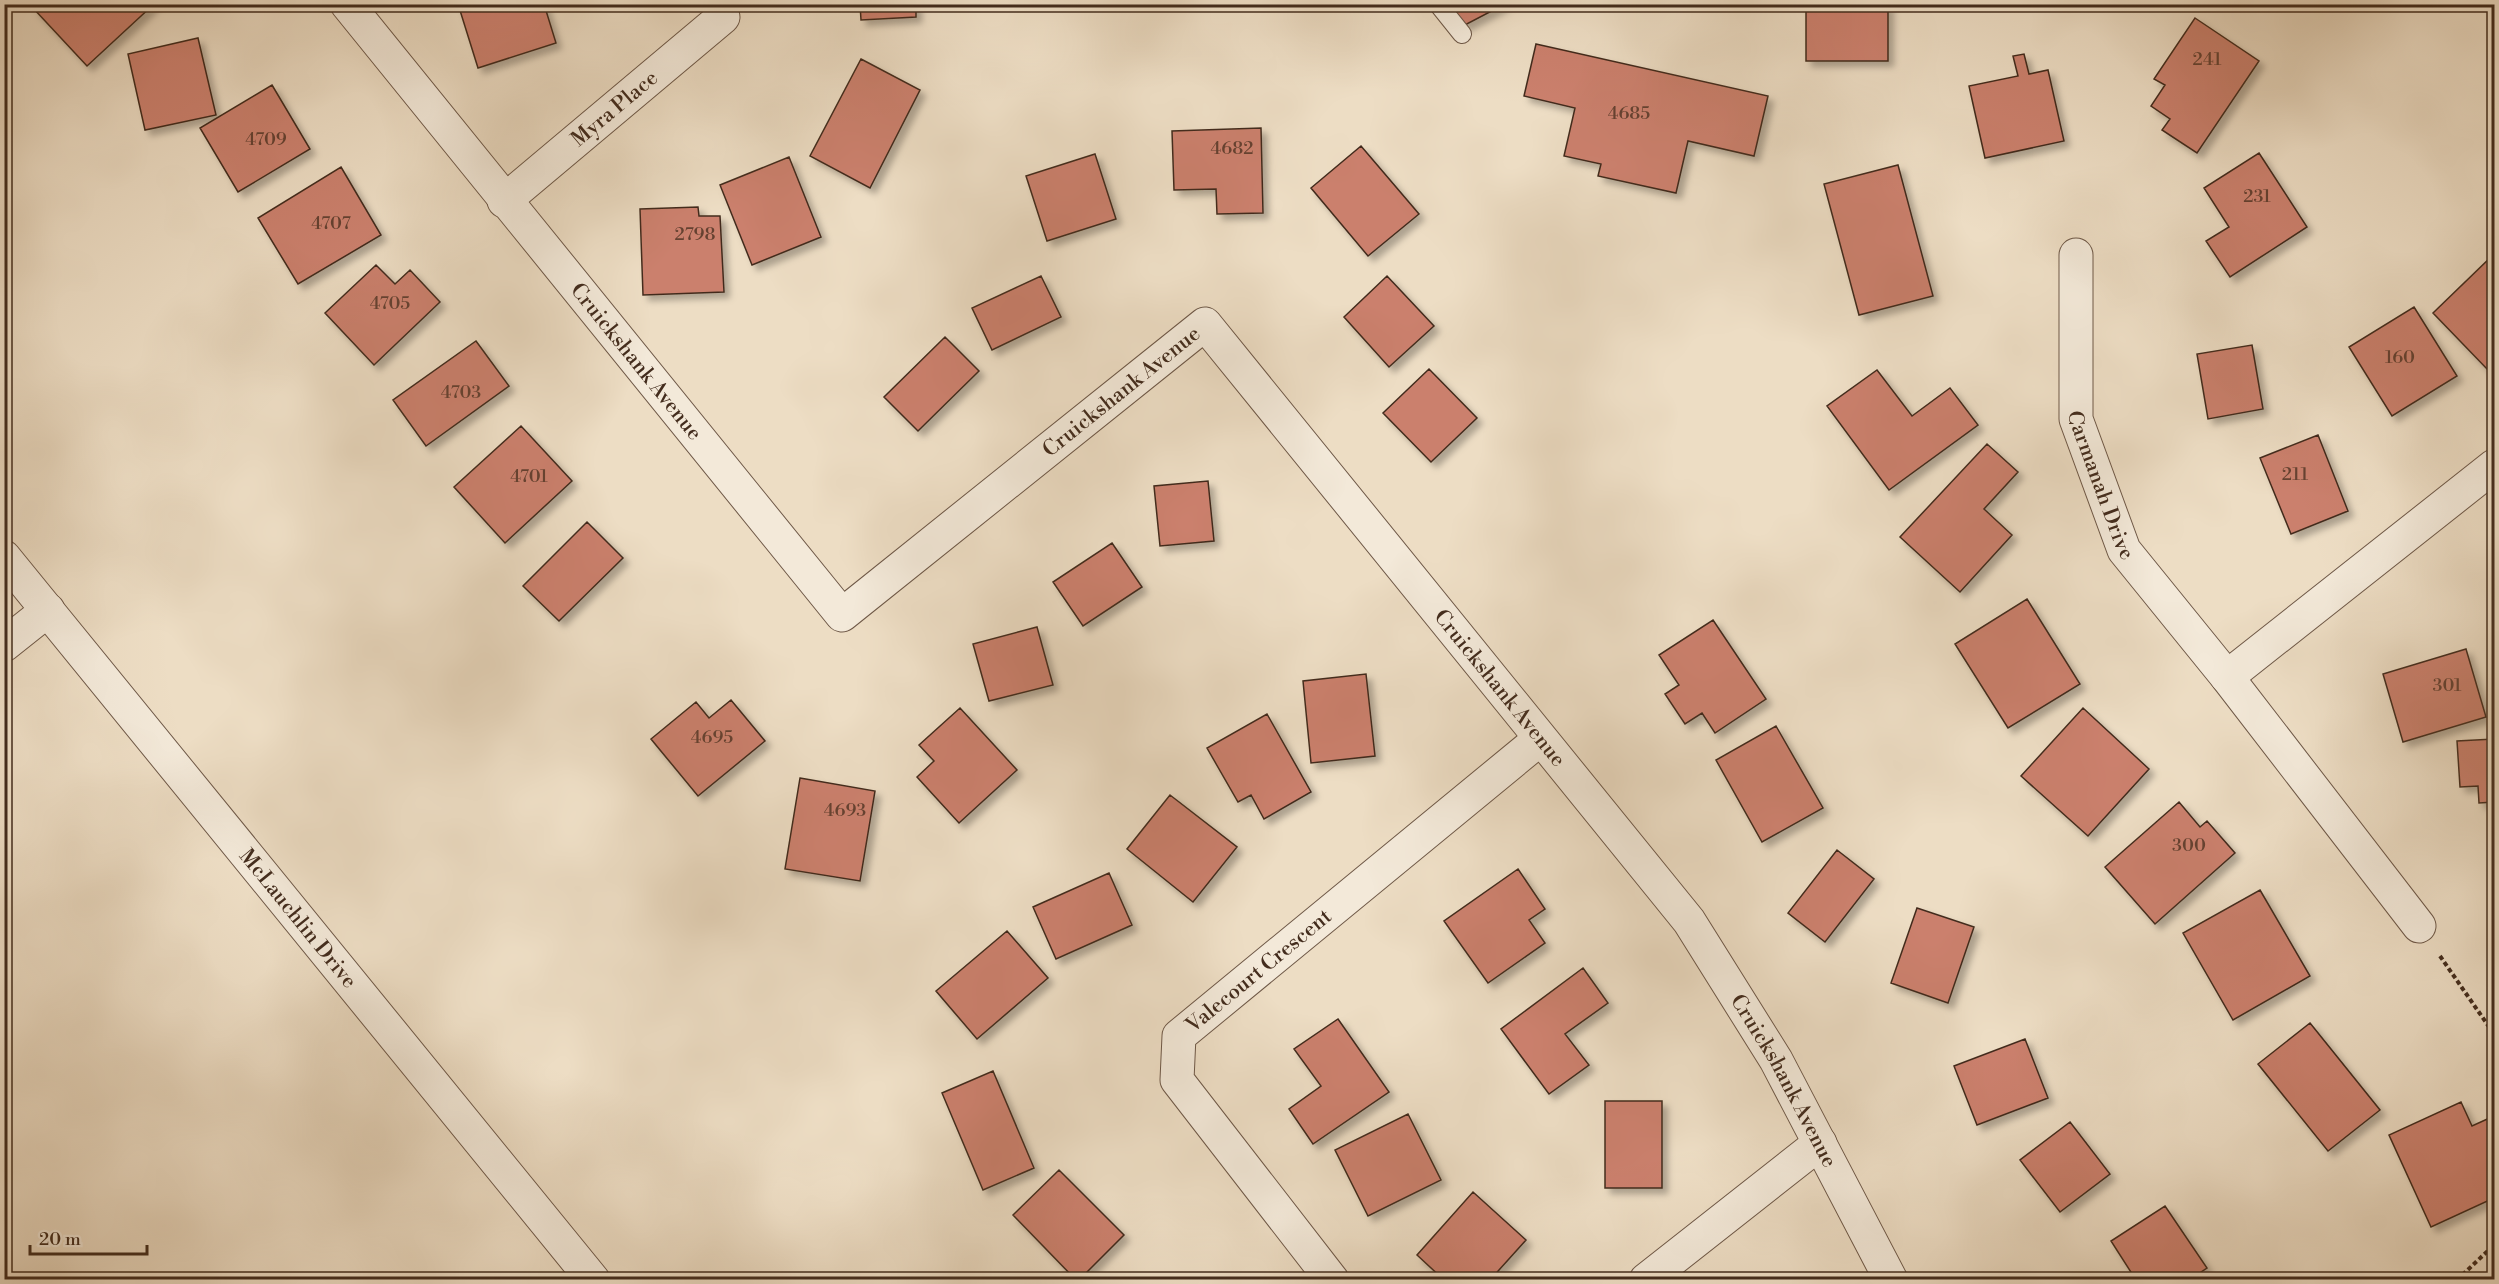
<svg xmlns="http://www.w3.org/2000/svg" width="2499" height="1284" viewBox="0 0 2499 1284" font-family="'Libre Bodoni',serif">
<defs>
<filter id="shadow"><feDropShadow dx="5.5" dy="5.5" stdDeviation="3" flood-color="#0004"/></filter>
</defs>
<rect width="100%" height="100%" fill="#edddc4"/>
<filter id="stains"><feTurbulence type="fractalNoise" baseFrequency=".00333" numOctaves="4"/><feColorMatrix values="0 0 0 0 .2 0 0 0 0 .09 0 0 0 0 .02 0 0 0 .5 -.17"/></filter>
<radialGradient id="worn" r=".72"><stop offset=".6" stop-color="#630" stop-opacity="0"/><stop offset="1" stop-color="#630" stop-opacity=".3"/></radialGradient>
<!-- building -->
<path fill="#cb806d" stroke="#432c1d" stroke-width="1.5" filter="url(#shadow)" d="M37,4H154L87,66L33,8Z
M458,4H544L556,43L478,68Z
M860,4H916V17L861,20Z
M1452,4H1505L1463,26Z
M1806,4H1888V61H1806Z
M2195,18L2259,61L2197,153L2162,130L2170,119L2151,106L2165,85L2154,79Z
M198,38L216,115L145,130L128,54Z
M1536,44L1768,96L1754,156L1688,141L1676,193L1598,176L1601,164L1564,156L1575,108L1524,96Z
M2024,54L2029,74L2048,70L2064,141L1985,158L1969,86L2018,76L2013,56Z
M861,59L920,90L870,188L810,156Z
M272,85L310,149L238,192L200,128Z
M1261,128L1263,213L1217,214L1216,189L1174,190L1172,131Z
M1361,146L1419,214L1368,256L1311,188Z
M2259,153L2307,227L2230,277L2206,241L2229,227L2204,188Z
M1095,154L1116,219L1047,241L1026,176Z
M789,157L821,237L752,265L720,185Z
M1898,165L1933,296L1859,315L1824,184Z
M341,167L381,235L298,284L258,218Z
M698,207L699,216H720L724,292L643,295L640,209Z
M2491,257L2494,261V361L2487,369L2433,313Z
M376,265L395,284L410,270L440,302L374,365L325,313Z
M1041,276L1061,317L992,350L972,308Z
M1387,276L1434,326L1389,367L1344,317Z
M2414,307L2457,376L2392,416L2349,347Z
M945,337L979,371L918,431L884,397Z
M476,341L509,386L426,446L393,400Z
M2252,345L2263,409L2208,419L2197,354Z
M1429,369L1477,418L1431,462L1383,413Z
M1877,370L1912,416L1950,388L1978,425L1889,490L1827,406Z
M521,426L572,481L505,543L454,487Z
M2318,435L2348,511L2291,534L2260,458Z
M1987,444L2018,472L1984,509L2012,535L1960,592L1900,537Z
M1208,481L1214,541L1160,546L1154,486Z
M587,522L623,558L559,621L523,586Z
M1112,543L1142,587L1083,626L1053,582Z
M2027,599L2080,684L2008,728L1955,644Z
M1713,620L1766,699L1715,733L1702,713L1685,724L1665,694L1679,685L1659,655Z
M1037,627L1053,685L989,701L973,644Z
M2466,649L2486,717L2403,742L2383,674Z
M1366,674L1375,756L1311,763L1303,681Z
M731,700L765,741L698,796L651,739L696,702L709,718Z
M960,708L1017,770L959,823L917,777L934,761L919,745Z
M2083,708L2149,769L2088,836L2021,776Z
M1267,714L1311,792L1264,819L1251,795L1238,802L1207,748Z
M1776,726L1823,808L1762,842L1716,760Z
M2494,739V802L2479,803L2478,786L2460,787L2457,741Z
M800,778L875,791L860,881L785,869Z
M1170,795L1237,847L1193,902L1127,849Z
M2179,802L2200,827L2207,821L2235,853L2155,924L2105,867Z
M1837,850L1874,879L1825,942L1788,913Z
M1518,869L1545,909L1529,920L1545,943L1488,983L1444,921Z
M1109,873L1132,925L1056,959L1033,907Z
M2260,890L2310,976L2233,1020L2183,933Z
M1917,908L1974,927L1948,1003L1891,983Z
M1007,931L1048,978L977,1039L936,991Z
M1583,968L1608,1003L1565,1034L1589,1065L1549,1094L1501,1029Z
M1338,1019L1389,1092L1313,1144L1289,1109L1321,1086L1294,1049Z
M2310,1023L2380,1110L2328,1151L2258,1064Z
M2025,1039L2048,1098L1977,1125L1954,1066Z
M993,1071L1034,1168L983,1190L942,1093Z
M1605,1101H1662V1188H1605Z
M2461,1102L2472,1126L2494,1116V1198L2431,1227L2389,1135Z
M1408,1114L1441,1180L1368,1216L1335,1150Z
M2070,1122L2110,1174L2060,1212L2020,1160Z
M1059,1170L1124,1235L1079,1280H1076L1013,1215Z
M1473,1192L1526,1240L1490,1280H1444L1417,1255Z
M2165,1206L2207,1268L2189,1280H2136L2111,1241Z"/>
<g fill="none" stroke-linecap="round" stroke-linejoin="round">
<defs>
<path id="lane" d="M1438,4L1462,34"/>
<g id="street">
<path id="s1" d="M347,4L842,615L1205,324L1689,921L1776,1060L1891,1280"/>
<path id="s2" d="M504,201L723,17"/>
<path id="s3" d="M2076,255V419L2124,550L2227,677L2419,926"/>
<path id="s4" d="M4,557L593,1280"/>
<path d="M4,645L48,610"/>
<path d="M2227,677L2494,466"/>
<path id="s5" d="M1332,1280L1177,1080L1179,1036L1540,739"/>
<path d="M1646,1280L1820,1143"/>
</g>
</defs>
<!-- lane casing -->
<use href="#lane" stroke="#6e5847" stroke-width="20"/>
<!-- street casing -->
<use href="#street" stroke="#6e5847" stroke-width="35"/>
<!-- path -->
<path stroke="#432c1d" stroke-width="4" stroke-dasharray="4.5 3" stroke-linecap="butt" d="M2440,956L2494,1034
M2457,1280L2494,1245"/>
<!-- lane -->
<use href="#lane" stroke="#f3e9d9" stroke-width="18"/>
<!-- street -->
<use href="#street" stroke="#f3e9d9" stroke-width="33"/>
</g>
<g text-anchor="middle" stroke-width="5" stroke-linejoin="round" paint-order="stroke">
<!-- number labels -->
<g font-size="18" fill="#654131">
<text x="2207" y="65">241</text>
<text x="1629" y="119">4685</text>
<text x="266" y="145">4709</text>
<text x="1232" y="154">4682</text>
<text x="2257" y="202">231</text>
<text x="331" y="229">4707</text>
<text x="695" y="240">2798</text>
<text x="390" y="309">4705</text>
<text x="2400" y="363">160</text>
<text x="461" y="398">4703</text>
<text x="2295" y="480">211</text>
<text x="529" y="482">4701</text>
<text x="2447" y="691">301</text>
<text x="712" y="743">4695</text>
<text x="845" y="816">4693</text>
<text x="2189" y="851">300</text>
</g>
<!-- street labels -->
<g font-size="21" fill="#432c1d" stroke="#f3e9d9">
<text dy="7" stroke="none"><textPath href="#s2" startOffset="144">Myra Place</textPath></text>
<text dy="7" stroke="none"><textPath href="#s1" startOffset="460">Cruickshank Avenue</textPath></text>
<text dy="7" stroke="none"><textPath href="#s1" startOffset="1144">Cruickshank Avenue</textPath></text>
<text dy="7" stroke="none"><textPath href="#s3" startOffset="234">Carmanah Drive</textPath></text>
<text dy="7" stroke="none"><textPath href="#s1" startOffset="1720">Cruickshank Avenue</textPath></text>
<text dy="7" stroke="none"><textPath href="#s4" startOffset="466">McLauchlin Drive</textPath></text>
<text dy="7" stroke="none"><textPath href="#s5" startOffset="400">Valecourt Crescent</textPath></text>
<text dy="7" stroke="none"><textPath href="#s1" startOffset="2206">Cruickshank Avenue</textPath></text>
</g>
</g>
<!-- margin -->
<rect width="2499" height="1284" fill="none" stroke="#edddc4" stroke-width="24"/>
<rect x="6" y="6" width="2487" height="1272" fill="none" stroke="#432c1d" stroke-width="3"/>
<rect x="12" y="12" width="2475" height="1260" fill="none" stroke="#432c1d" stroke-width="1.5"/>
<!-- scale -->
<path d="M30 1245v9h117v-9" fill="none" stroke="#432c1d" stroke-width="3"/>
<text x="39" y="1245" font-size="18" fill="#432c1d" stroke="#f3e9d9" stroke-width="4.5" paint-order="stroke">20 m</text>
<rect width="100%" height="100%" filter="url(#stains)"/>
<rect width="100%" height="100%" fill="url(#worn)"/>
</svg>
